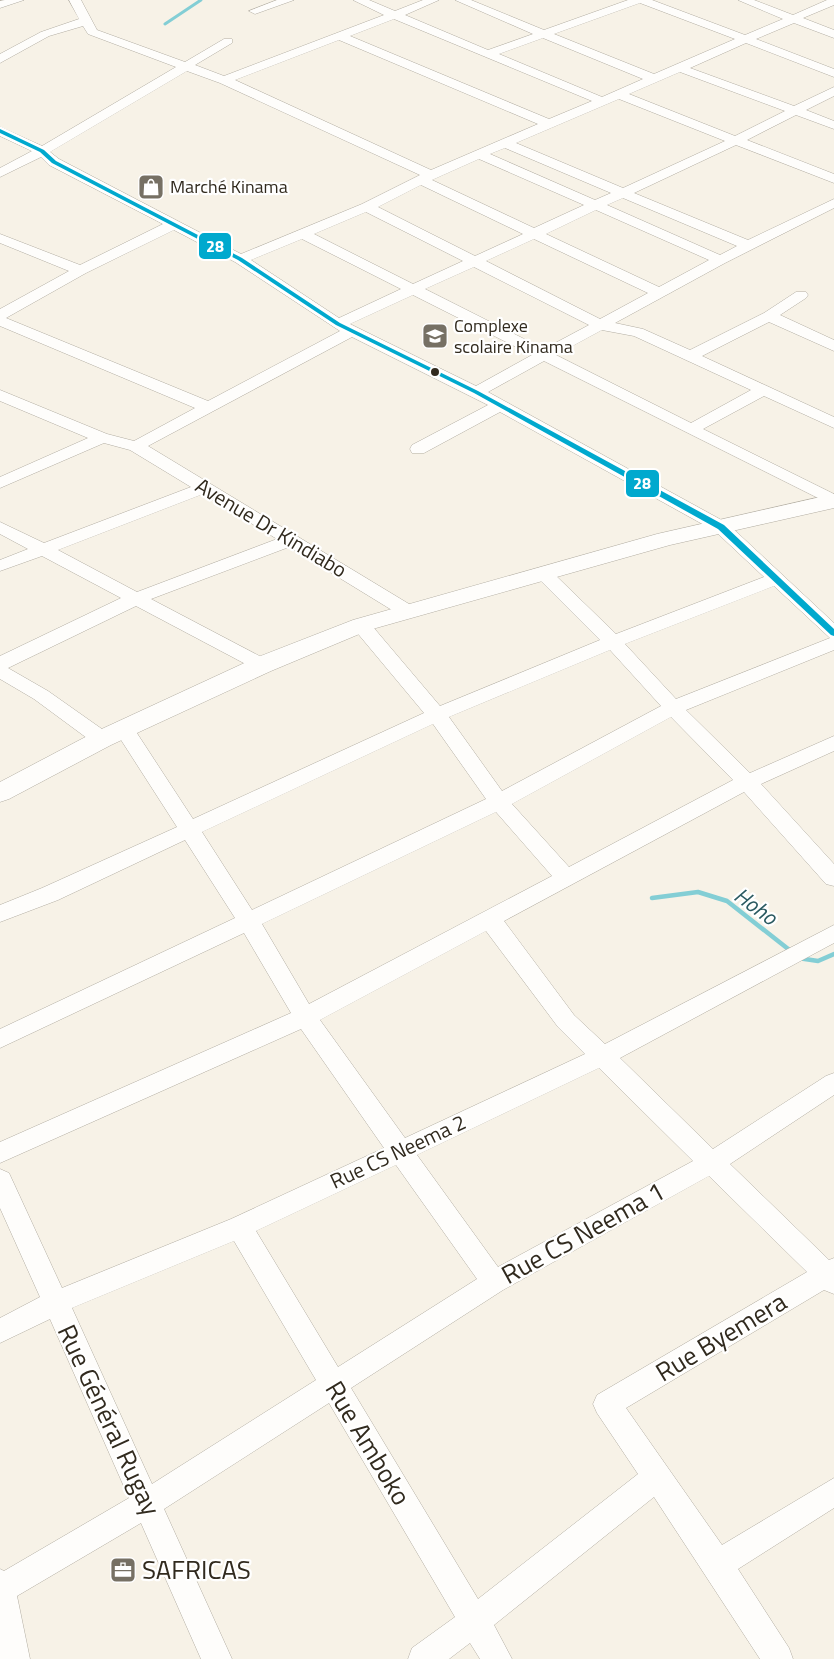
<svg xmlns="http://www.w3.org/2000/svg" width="834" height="1659" viewBox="0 0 834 1659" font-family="'Titillium Web',sans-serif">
<rect width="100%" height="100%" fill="#f7f2e7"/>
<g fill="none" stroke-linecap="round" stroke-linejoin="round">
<!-- stream-far1 -->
<path stroke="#83ced5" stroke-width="3" d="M165,24L201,0"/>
<!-- stream -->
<path stroke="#83ced5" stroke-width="4.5" d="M652,898L698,892L727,901L792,952
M798,958L818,961L834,954"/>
<defs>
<path id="minor" d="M5,0H24L0,8V1Z
M69,0H81L97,30L185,62L224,39H232V43L195,65L224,76L384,15L353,0H369L395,11L423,0H439L405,15L488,50L533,34L455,0H471L544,30L628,0H652L745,35L783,19L738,0H754L793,15L827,0H834V5L803,18L834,30V38L794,23L756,39L834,69V77L746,43L690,68L794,106L834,87V96L806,110L834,121V129L796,115L747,140L834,174V183L736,145L634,193L748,240L834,199V208L725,263L615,323L643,329L690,350L764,313L796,292H806L808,295L806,298L780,315L834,340V351L769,322L702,356L834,417V428L764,396L703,429L834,494V506L544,361L488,392L727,523L834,623V650L686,710L750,773L834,736V751L761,784L834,864V886L826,884L744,792L504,921L574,1015L605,1044L834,925V943L620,1058L713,1149L826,1076L834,1073V1095L730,1164L829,1260L834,1258V1294L824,1290L626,1408L722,1545L834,1478V1508L738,1569L789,1648L793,1659H760L654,1497L494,1625L512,1659H480L470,1643L449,1659H408L412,1648L455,1617L329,1403L164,1509L232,1659H201L141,1523L17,1596L30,1659H0V1569L4,1571L129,1498L50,1319L0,1343V1318L40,1297L0,1208V1169L9,1173L62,1288L231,1219L384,1148L301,1029L0,1163V1142L291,1013L244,933L0,1048V1029L235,918L185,840L58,900L0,922V905L42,888L177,827L114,729L117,724L124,722L131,724L193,819L424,713L354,629L352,625L354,621H368L440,706L600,640L537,577L534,573L537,569H549L616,634L764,577L715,531L500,412L424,453H412L410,449L412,445L488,405L352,337L148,446L414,607L416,611L414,615H400L289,547L151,599L269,661L272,665L269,669H255L136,606L8,668L48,691L109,734L112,739L109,744L102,746L95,744L34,699L0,679V656L121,598L42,556L0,571V560L28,549L0,534V522L44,543L191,487L130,450L104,443L0,488V477L88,438L0,401V390L107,434L134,441L195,408L0,326V309L69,271L0,243V234L80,265L163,224L49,165L41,157L0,177V168L32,151L0,136V127L42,146L176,67L88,34L83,26L49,36L0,63V54L41,32L79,19ZM640,3L735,39L654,74L554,34ZM394,19L592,101L549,119L350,36ZM543,38L643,79L602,97L499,54ZM339,40L538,124L431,170L235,80ZM187,71L220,83L420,175L362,204L241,254L59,159L50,152ZM680,72L785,111L735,136L629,94ZM619,99L725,141L623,188L516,143ZM505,148L611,193L595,200L490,154ZM479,159L584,205L534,228L432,180ZM421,185L523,234L475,256L378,207ZM623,198L737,246L720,255L607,205ZM596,210L709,260L659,287L546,234ZM366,212L463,261L413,284L314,234ZM174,230L235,262L340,331L208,401L6,318L86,273ZM302,239L401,289L339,318L251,260ZM534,239L648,293L600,319L486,261ZM474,267L589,325L544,349L425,289ZM413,295L532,355L476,386L350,324ZM602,330L634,336L751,390L691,423L556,355ZM203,494L277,539L137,592L58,550ZM774,586L830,638L676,699L625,644ZM610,650L661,706L502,791L449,717ZM671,717L733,780L569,867L512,804ZM433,724L486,799L252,910L202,832ZM496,812L552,876L309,1004L262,924ZM486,931L558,1027L585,1054L405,1138L320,1020ZM599,1068L693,1161L498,1267L417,1155ZM396,1165L477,1279L338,1367L256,1231ZM709,1176L807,1272L597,1395L593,1404L597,1413L638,1474L478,1599L351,1388L503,1290ZM234,1241L316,1380L152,1484L72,1308Z
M277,0H294L255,14L249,11Z"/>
<path id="major" d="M834,494V508L670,545L369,630L271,671L111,745L9,799L0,802V782L93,733L253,659L353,620L657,534Z"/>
</defs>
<!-- minor casing -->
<use href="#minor" stroke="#b2ada2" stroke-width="1"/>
<!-- major casing -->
<use href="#major" stroke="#b2ada2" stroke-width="1"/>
<!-- minor -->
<use href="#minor" fill="#fefdfb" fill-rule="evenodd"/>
<!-- major -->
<use href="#major" fill="#fefdfb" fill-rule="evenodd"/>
<defs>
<path id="bus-1" d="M0,129L44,150L56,161L242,258L340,323L478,391L724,525L834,629V636L831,635L718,529L474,393L336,325L238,260L52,163L40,152L0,133Z"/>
</defs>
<!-- bus-1 casing -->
<use href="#bus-1" stroke="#fff" stroke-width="5"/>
<!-- bus-1 -->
<use href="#bus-1" fill="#00a9ce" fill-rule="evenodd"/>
</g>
<!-- icons -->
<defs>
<symbol id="shop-square" viewBox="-11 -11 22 22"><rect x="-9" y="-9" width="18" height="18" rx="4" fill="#767064" stroke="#fff"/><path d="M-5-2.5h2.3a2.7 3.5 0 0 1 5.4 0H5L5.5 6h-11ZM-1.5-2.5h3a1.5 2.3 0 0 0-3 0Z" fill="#fff"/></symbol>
<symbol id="school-square" viewBox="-11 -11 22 22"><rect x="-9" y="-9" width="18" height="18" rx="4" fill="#767064" stroke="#fff"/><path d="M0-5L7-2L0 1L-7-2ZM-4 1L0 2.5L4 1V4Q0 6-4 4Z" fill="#fff"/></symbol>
<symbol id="office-square" viewBox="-11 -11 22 22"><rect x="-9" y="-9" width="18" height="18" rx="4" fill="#767064" stroke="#fff"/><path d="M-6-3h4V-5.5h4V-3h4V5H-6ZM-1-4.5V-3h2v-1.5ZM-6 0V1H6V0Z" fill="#fff"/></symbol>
</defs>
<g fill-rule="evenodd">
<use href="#shop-square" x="136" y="172" width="30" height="30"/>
<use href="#school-square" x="420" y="321" width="30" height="30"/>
<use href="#office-square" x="108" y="1555" width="30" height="30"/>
</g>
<!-- markers -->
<circle fill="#312a1e" stroke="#fff" stroke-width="2" cx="435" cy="372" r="5"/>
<g text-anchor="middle" stroke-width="4.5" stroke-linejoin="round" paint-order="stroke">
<!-- far-poi labels -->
<g font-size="18" fill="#312a1e" stroke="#fff" text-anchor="start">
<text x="170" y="193">Marché Kinama</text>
<text x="454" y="332">Complexe<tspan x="454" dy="21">scolaire Kinama</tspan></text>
</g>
<!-- street labels -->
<g font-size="21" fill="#312a1e" stroke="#fff">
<text transform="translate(271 528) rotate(31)" y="7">Avenue Dr Kindiabo</text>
<text transform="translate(398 1152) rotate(-25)" y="7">Rue CS Neema 2</text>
</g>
<!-- water labels -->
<g font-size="22" font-style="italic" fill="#2b5a61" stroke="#fff">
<text transform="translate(756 906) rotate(36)" y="8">Hoho</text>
</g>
<!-- near-street labels -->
<g font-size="26" fill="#312a1e" stroke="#fff">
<text transform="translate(583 1233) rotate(-29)" y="9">Rue CS Neema 1</text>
<text transform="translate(721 1337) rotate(-31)" y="9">Rue Byemera</text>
<text transform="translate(109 1420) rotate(65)" y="9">Rue Général Rugay</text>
<text transform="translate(368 1443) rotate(59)" y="9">Rue Amboko</text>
</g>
<!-- near-poi labels -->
<g font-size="26" fill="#312a1e" stroke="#fff" text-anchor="start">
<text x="142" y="1579">SAFRICAS</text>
</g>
</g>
<g stroke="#fff" stroke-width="2">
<rect x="198" y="232" width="34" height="28" rx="6" fill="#00a9ce"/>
<rect x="625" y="469" width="35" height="29" rx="6" fill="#00a9ce"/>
</g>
<g font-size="16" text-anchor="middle" font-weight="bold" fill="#fff">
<text x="215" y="252">28</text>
<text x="642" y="489">28</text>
</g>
</svg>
